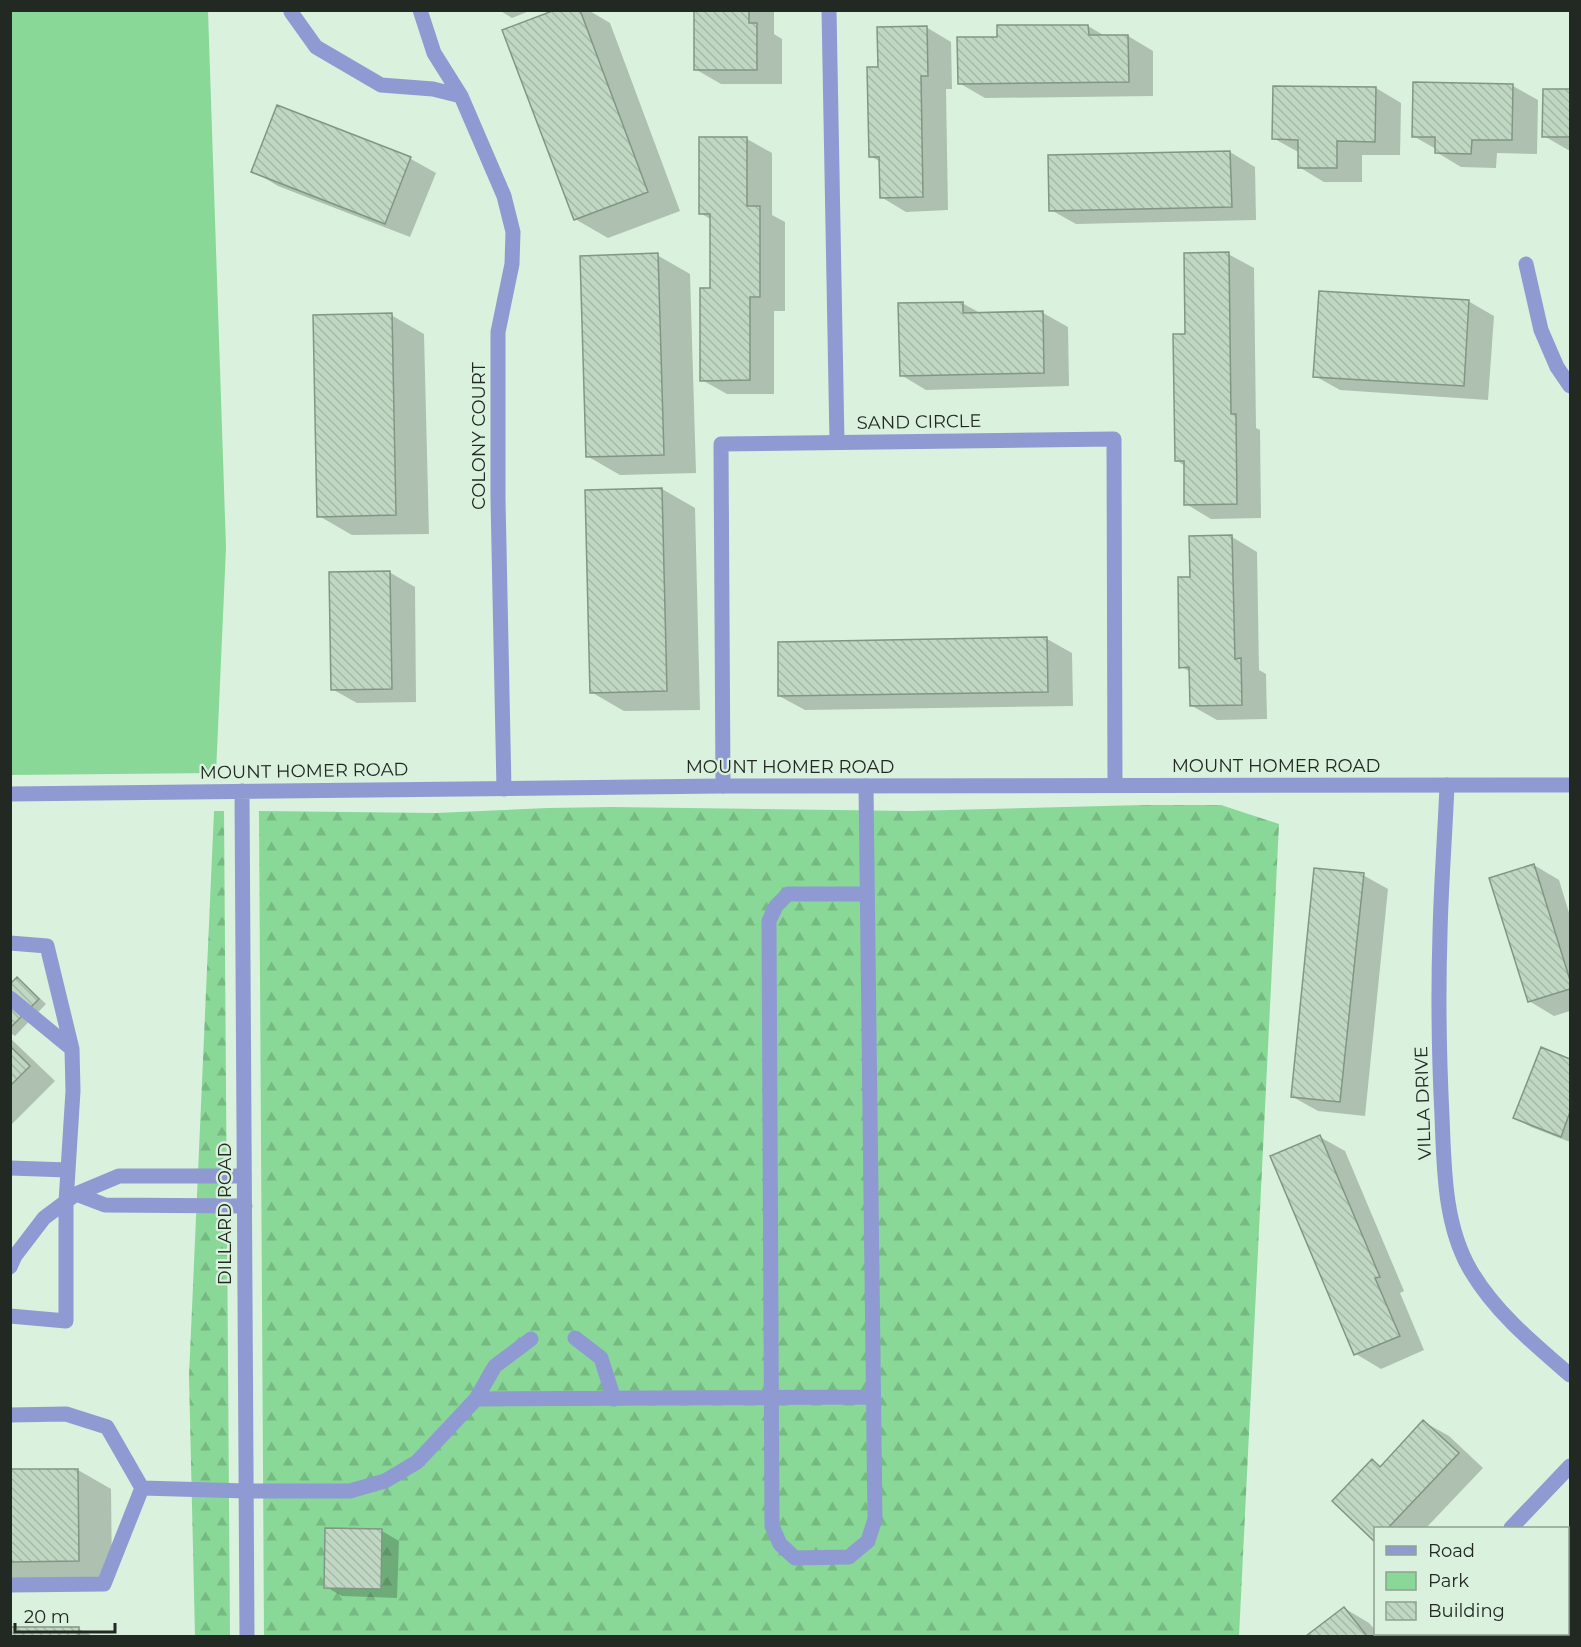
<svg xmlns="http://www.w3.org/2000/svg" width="1581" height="1647" viewBox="0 0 1581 1647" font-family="Montserrat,sans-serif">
<defs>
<pattern id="forest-firs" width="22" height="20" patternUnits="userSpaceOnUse" patternTransform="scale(1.5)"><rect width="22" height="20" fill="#89d898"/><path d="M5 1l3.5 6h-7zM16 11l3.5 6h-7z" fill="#76b983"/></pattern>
<pattern id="building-back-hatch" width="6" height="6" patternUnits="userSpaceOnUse" patternTransform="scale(1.5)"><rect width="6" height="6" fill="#c0d7c3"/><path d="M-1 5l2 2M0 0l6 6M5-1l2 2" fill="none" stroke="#a5b9a7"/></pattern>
</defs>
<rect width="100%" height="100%" fill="#daf1dd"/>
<!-- green -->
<path fill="#89d898" d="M10,11H208L226,548L216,773L11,775Z"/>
<!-- forest -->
<path fill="url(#forest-firs)" d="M1144,805H1221L1279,824L1239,1636H264L259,811L436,813L548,808L611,807L911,811Z
M214,811H224L230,1636H195L189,1376Z"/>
<!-- shadow -->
<path fill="#0003" d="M499,10H532L512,18Z
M559,10H588L610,23L680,211L608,238L575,219Z
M696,10H774V34L782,39V84H721L695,69Z
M1088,26L1105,36H1128L1153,51V96L985,98L959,83Z
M926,27L951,42L952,89H946L948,210L906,212L881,197V162L870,156L879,69Z
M1513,86L1538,100L1537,154L1497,153L1496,168L1461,167L1436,152V149L1413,136Z
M1376,88L1401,103L1400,155H1362V182H1324L1299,167L1300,153L1273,138Z
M1544,91H1570V151L1544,136Z
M278,107L411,159L436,173L410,237L278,186L253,171Z
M747,139L772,153V215L785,222V311H774V394H727L702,380L712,290V220L700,213Z
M1230,152L1255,167L1256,220L1076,224L1051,210Z
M1228,254L1254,268L1256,428L1260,430L1261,518L1211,519L1186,504L1185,466L1176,460L1186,335Z
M657,255L690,274L696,473L620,475L587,456Z
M1468,301L1494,316L1488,400L1340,390L1315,376Z
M962,303L982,314L1043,313L1068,327L1069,386L926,390L901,375Z
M391,315L424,334L429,534L352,535L319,516Z
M662,489L695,508L700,710L624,711L591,692Z
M1232,537L1257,552L1259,670L1266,674L1267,719L1217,720L1192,706L1191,672L1181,667Z
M389,572L415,587L416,702L357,703L332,689Z
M1047,639L1072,653L1073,706L805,710L779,696Z
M1534,865L1559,880L1570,916V1011L1554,1016L1529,1001Z
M1363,875L1388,889L1365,1116L1318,1111L1293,1097Z
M17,979L25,984L46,1004L15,1036L12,1034L10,1035V986Z
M10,1038L55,1081L10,1126Z
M1542,1049L1570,1060V1142L1531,1127L1515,1118Z
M1320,1137L1345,1151L1404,1291L1400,1293L1424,1350L1381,1369L1356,1354Z
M1424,1422L1449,1436L1483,1468L1426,1528H1376V1540L1334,1501L1372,1461L1382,1467Z
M78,1470L111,1489L112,1579L10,1580V1471Z
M327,1530L382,1531L399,1541L397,1598L342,1596L326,1587Z
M1570,1602V1636H1531L1535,1634H1568V1605Z
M1344,1608L1369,1623L1376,1631V1634L1380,1636H1308Z
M10,1628L79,1629L93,1636H10Z"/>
<!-- building -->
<path fill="url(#building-back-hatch)" stroke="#819784" stroke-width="1.5" d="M555,10H580L648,192L574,220L502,30Z
M694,10H749V23H757V70H694Z
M997,25H1088L1089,35H1128L1129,82L958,84L957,37H997Z
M927,26L928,76H921L923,197L880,198L879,157H869L867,67H878L877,27Z
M1413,82L1513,84L1512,140H1472L1471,154L1435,153V137H1412Z
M1273,86L1376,87L1375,142L1337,141V168H1298V140L1272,139Z
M1543,89H1570V137H1542Z
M277,105L411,157L385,224L251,172Z
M699,137H747V206H760V297H750V380L700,381V288H710V214H699Z
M1230,151L1232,207L1049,211L1048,155Z
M1229,252L1231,414H1236L1237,504L1184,505V461H1175L1173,334H1185L1184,253Z
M658,253L664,455L586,457L580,256Z
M1319,291L1469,300L1464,386L1313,377Z
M963,302V313L1043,311L1044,373L900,376L898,303Z
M392,313L396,515L317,517L313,315Z
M662,488L667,691L590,693L585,490Z
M1232,535L1235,659L1241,658L1242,705L1190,706L1189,667L1179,668L1178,577H1190L1189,536Z
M390,571L392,689L331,690L329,572Z
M1047,637L1048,692L778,696V642Z
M1534,864L1570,980V989L1528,1002L1489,878Z
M1314,868L1364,873L1340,1102L1291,1097Z
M17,977L39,999L10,1028V984Z
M10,1046L30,1066L10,1086Z
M1541,1047L1570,1059V1112L1561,1137L1513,1118Z
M1320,1135L1380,1277L1375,1278L1400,1336L1354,1355L1270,1156Z
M1423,1420L1459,1453L1388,1528H1376L1375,1542L1332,1501L1372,1459L1380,1467Z
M10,1469H78L79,1561L10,1562Z
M325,1528L382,1529L381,1589L324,1588Z
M1570,1600V1636H1529L1532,1634H1568V1603Z
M1344,1607L1367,1636H1306Z
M10,1627H79V1636H10Z"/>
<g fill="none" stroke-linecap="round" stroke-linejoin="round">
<!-- service -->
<path stroke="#8f9ad2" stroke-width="15" d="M829,10L837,442
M1526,264L1541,330L1557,367L1570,386
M866,786L875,1519L868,1541L849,1557L795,1558L780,1544L772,1526L769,921L776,906L788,894H867
M10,943L47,946L72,1049L73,1091L66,1202V1321L10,1316
M10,998L72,1049
M10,1168L68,1170
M76,1194L105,1205L245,1206
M10,1267L15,1256L44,1218L76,1194L119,1176H244
M575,1338L601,1358L614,1399
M476,1399L495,1366L531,1339
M10,1415L66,1414L107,1427L142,1488
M142,1488L246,1491H350L385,1481L417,1462L476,1399L873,1397
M10,1585L104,1584L142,1488"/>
<!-- minor -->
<path stroke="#8f9ad2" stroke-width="15" d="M293,10L291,12L316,47L381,85L433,89L461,96
M420,10L434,53L461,96L504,196L513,232L512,264L498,332V499L504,789
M1447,785C1445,835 1441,885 1440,934C1438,995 1439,1056 1442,1116C1444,1167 1444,1226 1471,1271C1495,1312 1534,1344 1570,1375
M723,786L721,444L1114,439L1115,785
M1511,1528L1570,1466"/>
<!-- tertiary -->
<path stroke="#8f9ad2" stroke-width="15" d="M242,791L247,1636
M10,794L723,786L1570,785"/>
</g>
<g text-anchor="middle" stroke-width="4.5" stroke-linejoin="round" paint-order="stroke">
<!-- street labels -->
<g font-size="18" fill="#212922" stroke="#daf1dd">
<text transform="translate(919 422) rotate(-1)" y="6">SAND CIRCLE</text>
<text transform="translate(479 436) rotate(-90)" y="6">COLONY COURT</text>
<text x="1276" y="772">MOUNT HOMER ROAD</text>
<text x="790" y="773">MOUNT HOMER ROAD</text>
<text transform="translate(304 771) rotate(-1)" y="6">MOUNT HOMER ROAD</text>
<text transform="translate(1423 1103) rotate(-92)" y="6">VILLA DRIVE</text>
<text transform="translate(225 1214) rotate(-90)" y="6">DILLARD ROAD</text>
</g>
</g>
<!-- border -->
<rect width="1581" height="1647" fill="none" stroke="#212922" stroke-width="24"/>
<!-- legend -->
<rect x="1374" y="1527" width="195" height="108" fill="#daf1dd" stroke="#90a192" stroke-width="1.5"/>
<rect x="1386" y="1546" width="30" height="9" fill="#8f9ad2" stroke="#90a192" stroke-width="1.5"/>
<text x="1428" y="1557" font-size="18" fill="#212922">Road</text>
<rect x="1386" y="1572" width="30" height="18" fill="#89d898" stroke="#90a192" stroke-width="1.5"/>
<text x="1428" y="1587" font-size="18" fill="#212922">Park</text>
<rect x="1386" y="1602" width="30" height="18" fill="url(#building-back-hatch)" stroke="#90a192" stroke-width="1.5"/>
<text x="1428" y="1617" font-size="18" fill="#212922">Building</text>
<!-- scale -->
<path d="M15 1623v9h100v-9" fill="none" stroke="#212922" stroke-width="3"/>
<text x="24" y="1623" font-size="18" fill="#212922" stroke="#daf1dd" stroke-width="4.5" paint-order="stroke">20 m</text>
</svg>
